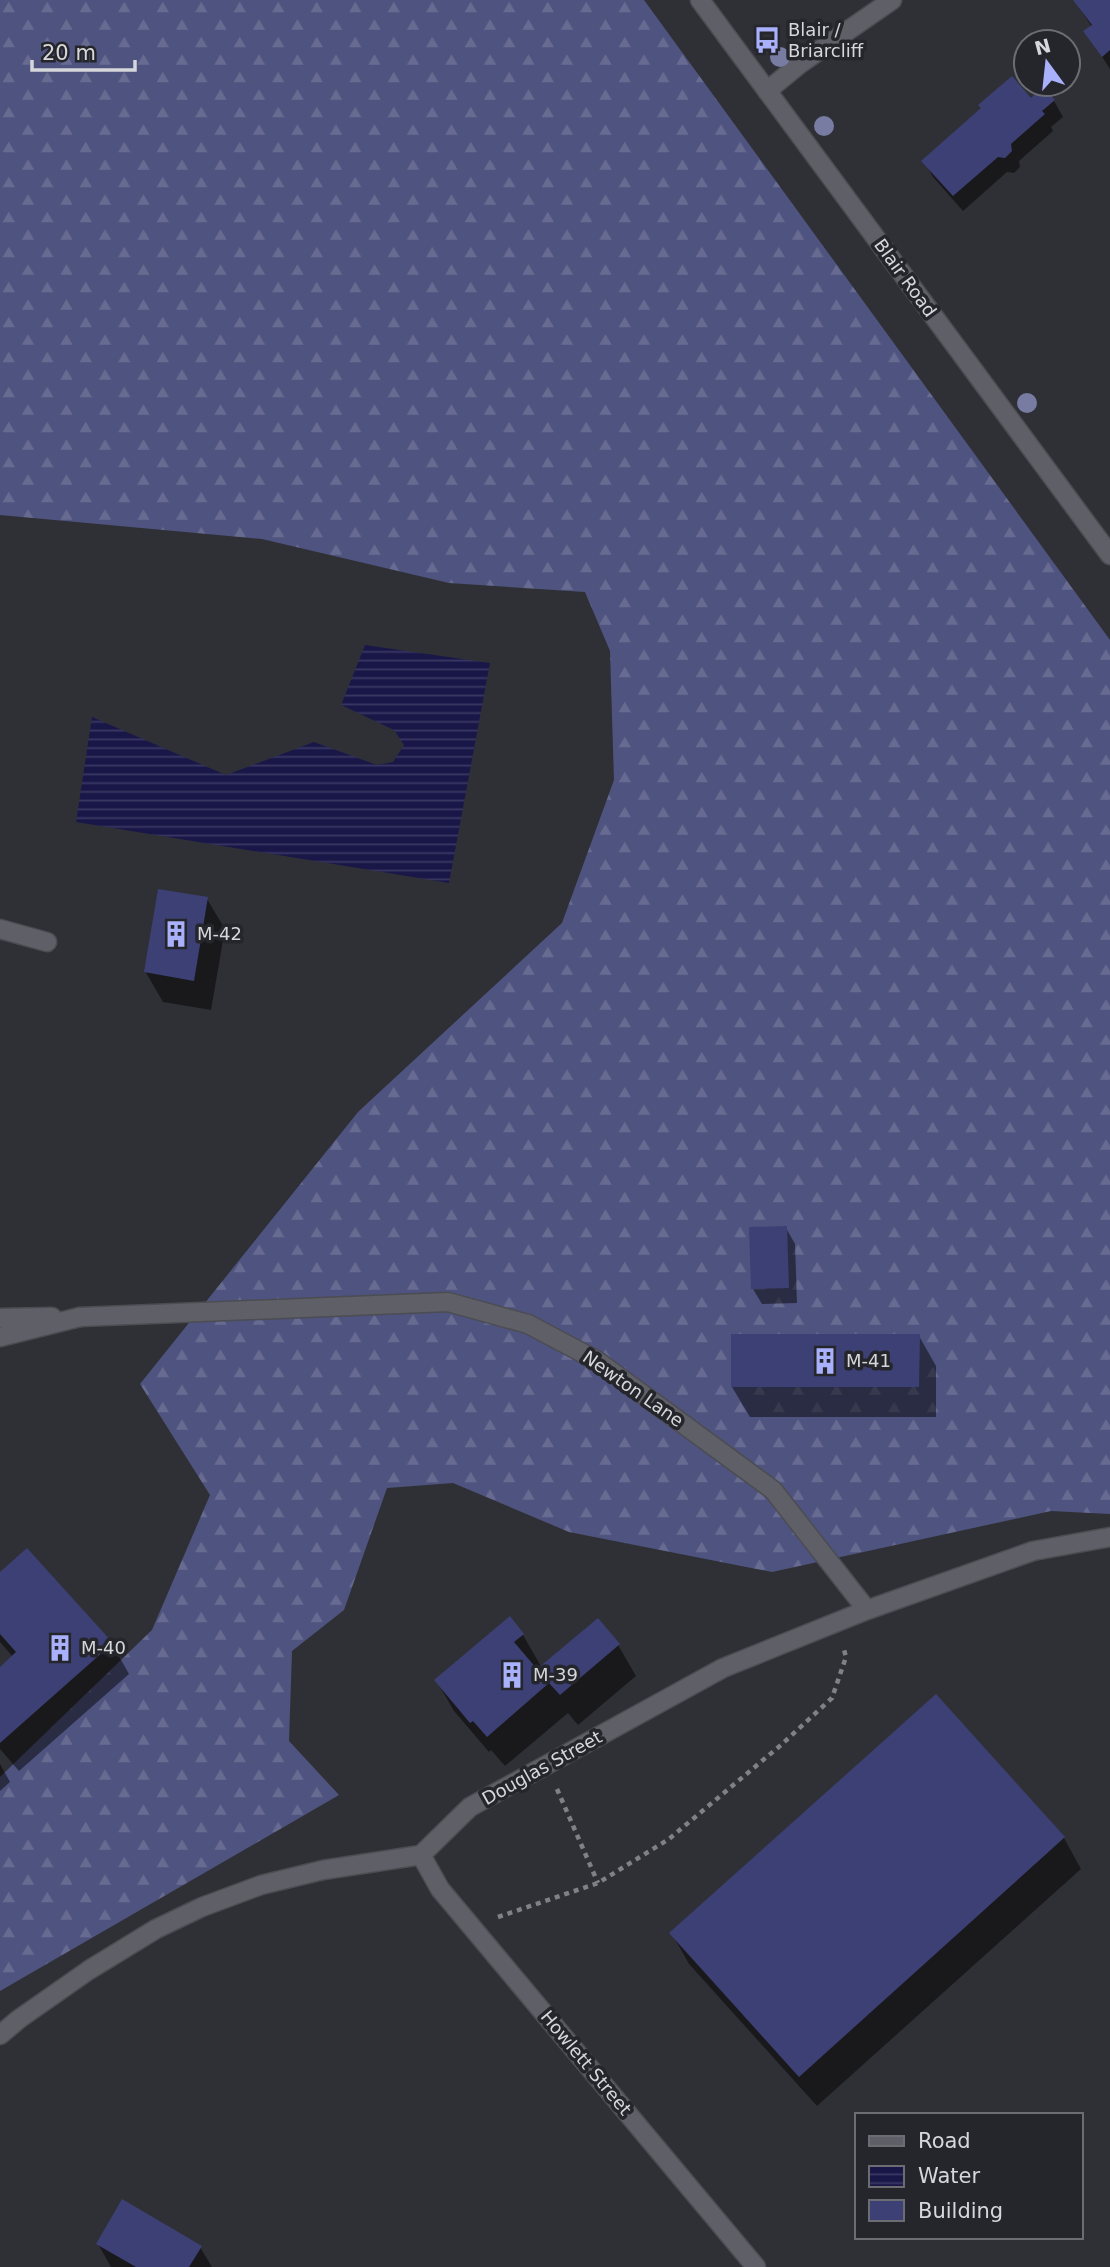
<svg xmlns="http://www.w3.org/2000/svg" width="1110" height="2267" viewBox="0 0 1110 2267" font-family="'DejaVu Sans',sans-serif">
<defs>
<pattern id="forest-firs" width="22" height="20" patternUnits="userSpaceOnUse" patternTransform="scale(1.75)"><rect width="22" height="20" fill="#4f537f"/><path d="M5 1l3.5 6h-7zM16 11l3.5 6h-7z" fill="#686b91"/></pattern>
<pattern id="water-rules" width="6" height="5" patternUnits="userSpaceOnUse" patternTransform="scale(1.75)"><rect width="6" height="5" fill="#191748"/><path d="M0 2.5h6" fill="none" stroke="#3a3862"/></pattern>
</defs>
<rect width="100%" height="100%" fill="#2f3036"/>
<!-- forest -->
<path fill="url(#forest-firs)" d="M0,0H644L1110,640V1514L1051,1511L772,1572L569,1532L453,1483L387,1488L344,1610L292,1651L289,1741L339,1795L0,1991V1777L152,1630L210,1495L140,1384L358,1112L562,923L614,780L610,651L585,592L449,583L262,539L0,515Z"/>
<!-- water -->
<path fill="url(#water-rules)" d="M365,645L490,663L449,883L76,822L92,717L226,775L314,742L377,765L393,762L404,745L394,730L341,705Z"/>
<!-- shadow -->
<path fill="#0007" d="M1074,0H1110V69L1086,32L1092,27Z
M1030,100L1054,101L1063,117L1051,127L1053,131L1019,161L1020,167L1014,173L1007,172L963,211L933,177L924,161Z
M207,899L225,929L211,1010L163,1002L145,971Z
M786,1228L795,1244L797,1303L762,1304L753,1289Z
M919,1336L936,1366V1417H750L732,1387Z
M27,1550L112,1644L129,1674L19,1771L0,1749V1669L13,1657L0,1642V1574Z
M598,1621L618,1645L636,1676L578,1725L568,1713L505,1766L491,1750L489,1752L454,1711L436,1680L523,1635L542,1668Z
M936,1697L1064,1838L1081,1869L817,2106L689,1964L672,1934Z
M0,1764L10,1782L0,1791Z
M98,2244L200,2247L212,2267H111Z"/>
<!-- building -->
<path fill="#3d4075" d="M1073,0H1110V50L1102,57L1083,31L1092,25Z
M1012,76L1031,98L1043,86L1055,100L1042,111L1045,114L1011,144L1012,151L1005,158L998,157L953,196L921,161L981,108L978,105Z
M158,889L208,897L194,981L144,972Z
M787,1226L789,1288L751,1289L749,1227Z
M731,1334H920L919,1387H731Z
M27,1548L113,1643L0,1743V1667L16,1652L0,1634V1572Z
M510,1616L524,1634L514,1642L537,1669L598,1618L620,1644L560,1695L549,1683L487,1737L473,1721L470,1723L434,1680Z
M936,1694L1065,1837L799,2077L669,1933Z
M122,2199L202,2246L189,2267H136L96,2244Z"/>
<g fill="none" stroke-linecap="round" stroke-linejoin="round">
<defs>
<path id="service" d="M0,929L47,942
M0,1318L52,1317
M0,1337L80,1317"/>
<path id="minor" d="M767,91L801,63L892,0
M80,1317L448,1302L528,1324L596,1360L773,1490L867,1610
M421,1855L440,1889L756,2267
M0,2035L19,2019L89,1970L156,1929L202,1907L261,1885L323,1870L421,1855L470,1807L723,1668L867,1610L1033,1551L1110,1537"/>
<path id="tertiary" d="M700,0L1110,555"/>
</defs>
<!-- service casing -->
<use href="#service" stroke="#4c4d52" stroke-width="21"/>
<!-- minor casing -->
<use href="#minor" stroke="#4c4d52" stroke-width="21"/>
<!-- tertiary casing -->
<use href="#tertiary" stroke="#4c4d52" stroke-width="21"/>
<!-- path -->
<path stroke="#808186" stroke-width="4.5" stroke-dasharray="5 5" stroke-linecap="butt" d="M557,1789L598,1883
M498,1917L598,1883L669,1839L781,1745L832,1698L846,1657L843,1646"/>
<!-- service -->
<use href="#service" stroke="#5f6067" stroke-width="18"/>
<!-- minor -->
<use href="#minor" stroke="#5f6067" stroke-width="18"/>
<!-- tertiary -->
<use href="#tertiary" stroke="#5f6067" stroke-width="18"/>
</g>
<!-- trees -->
<g fill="#787ca3">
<circle cx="780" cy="57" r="10"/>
<circle cx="824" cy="126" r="10"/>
<circle cx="1027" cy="403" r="10"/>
</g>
<!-- icons -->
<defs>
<symbol id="bus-bare" viewBox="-9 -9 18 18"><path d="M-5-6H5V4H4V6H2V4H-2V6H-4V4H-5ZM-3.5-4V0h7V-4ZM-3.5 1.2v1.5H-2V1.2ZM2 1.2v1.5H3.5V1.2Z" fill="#a9b0fc" stroke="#25262c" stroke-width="2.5" paint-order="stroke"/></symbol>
<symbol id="building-bare" viewBox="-9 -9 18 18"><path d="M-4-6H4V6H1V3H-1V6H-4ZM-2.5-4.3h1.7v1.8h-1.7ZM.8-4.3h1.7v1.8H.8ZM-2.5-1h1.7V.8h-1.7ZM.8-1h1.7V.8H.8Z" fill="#a9b0fc" stroke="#25262c" stroke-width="2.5" paint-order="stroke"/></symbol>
</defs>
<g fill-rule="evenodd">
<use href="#bus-bare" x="748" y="21" width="38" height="38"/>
<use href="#building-bare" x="157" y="915" width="38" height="38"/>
<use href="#building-bare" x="806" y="1342" width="38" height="38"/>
<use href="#building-bare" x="41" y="1629" width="38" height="38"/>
<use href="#building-bare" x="493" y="1656" width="38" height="38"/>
</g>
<g text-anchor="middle" stroke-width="7" stroke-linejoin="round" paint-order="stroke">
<!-- poi labels -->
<g font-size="18" fill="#d6d7db" stroke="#25262c" text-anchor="start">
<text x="788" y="36">Blair /<tspan x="788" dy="21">Briarcliff</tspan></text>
<text x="197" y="940">M-42</text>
<text x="846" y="1367">M-41</text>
<text x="81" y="1654">M-40</text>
<text x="533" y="1681">M-39</text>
</g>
<!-- street labels -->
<g font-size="18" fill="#d6d7db" stroke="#25262c">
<text transform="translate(905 278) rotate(54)" y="6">Blair Road</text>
<text transform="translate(633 1389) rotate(35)" y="6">Newton Lane</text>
<text transform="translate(542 1768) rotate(-29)" y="6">Douglas Street</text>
<text transform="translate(586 2063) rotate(50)" y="6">Howlett Street</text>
</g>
</g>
<!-- legend -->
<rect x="855" y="2113" width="228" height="126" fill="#25262c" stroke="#6c6d72" stroke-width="2"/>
<rect x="869" y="2136" width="35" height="10" fill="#5f6067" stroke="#6c6d72" stroke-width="2"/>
<text x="918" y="2148" font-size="21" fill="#d6d7db">Road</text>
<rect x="869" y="2166" width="35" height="21" fill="url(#water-rules)" stroke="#6c6d72" stroke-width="2"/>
<text x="918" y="2183" font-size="21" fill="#d6d7db">Water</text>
<rect x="869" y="2200" width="35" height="21" fill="#3d4075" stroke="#6c6d72" stroke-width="2"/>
<text x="918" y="2218" font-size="21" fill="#d6d7db">Building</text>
<!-- north arrow -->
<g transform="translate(1047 63) rotate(345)"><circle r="33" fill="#25262c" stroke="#6c6d72" stroke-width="2"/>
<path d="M0-5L12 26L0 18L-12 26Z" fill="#a9b0fc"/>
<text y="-10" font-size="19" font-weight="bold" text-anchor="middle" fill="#d6d7db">N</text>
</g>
<!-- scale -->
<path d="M32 60v10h103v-10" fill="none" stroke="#d6d7db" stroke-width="3.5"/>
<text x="42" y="60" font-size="21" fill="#d6d7db" stroke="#25262c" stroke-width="5" paint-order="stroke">20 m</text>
</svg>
